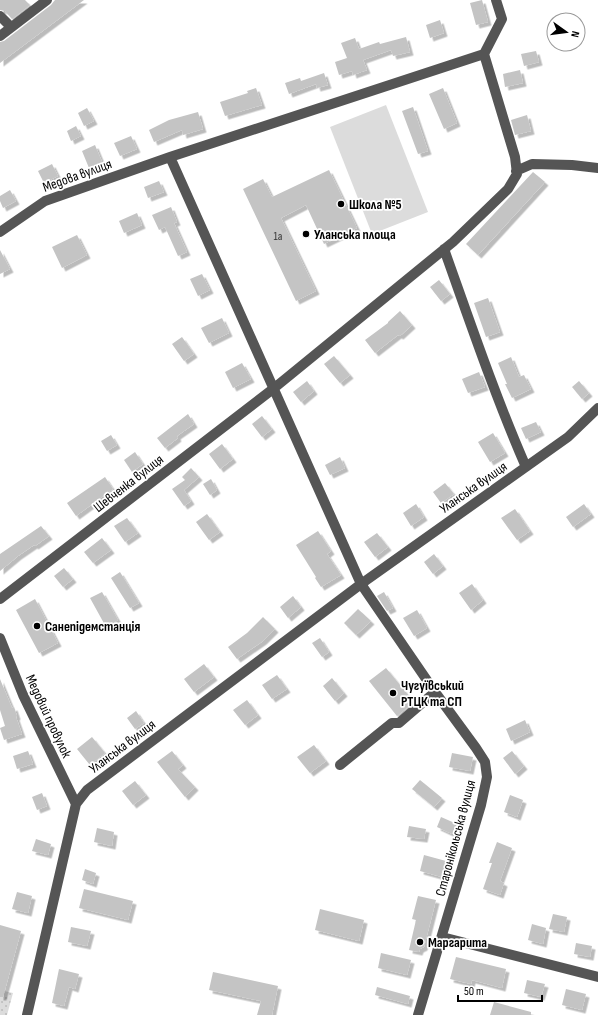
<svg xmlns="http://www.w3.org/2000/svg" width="598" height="1015" viewBox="0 0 598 1015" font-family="'Sofia Sans Condensed',sans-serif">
<defs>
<pattern id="grass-dots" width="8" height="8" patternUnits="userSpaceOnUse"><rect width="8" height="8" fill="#dcdcdc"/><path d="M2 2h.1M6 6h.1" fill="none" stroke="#bbb" stroke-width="1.8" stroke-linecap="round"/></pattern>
<filter id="shadow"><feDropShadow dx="3.5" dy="3.5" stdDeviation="0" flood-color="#0004"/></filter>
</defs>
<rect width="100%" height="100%" fill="#fff"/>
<!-- grass -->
<path fill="url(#grass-dots)" d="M0,990L13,993L7,1015H0Z"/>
<!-- pitch -->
<path fill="#dcdcdc" d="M386,105L428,212L372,234L330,127Z"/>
<!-- building -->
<path fill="#c4c4c4" filter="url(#shadow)" d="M0,0H25L30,5L12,19L5,11L0,10Z
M55,0H84L0,63V42L4,41L51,5Z
M482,0L488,22L476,25L470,3Z
M440,20L444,33L430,38L426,25Z
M406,37L410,52L393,56L391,50L363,60L367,70L353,75L352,71L339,75L335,62L347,58L341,43L355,38L359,49L379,42L380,44Z
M536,51L539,62L524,66L521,54Z
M520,70L523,83L505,87L503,74Z
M324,73L328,85L317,88L316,84L289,94L285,83L300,78L301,81Z
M256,88L262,105L225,116L220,102L248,93L247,91Z
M443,88L457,123L444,129L429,94Z
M413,107L428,151L418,154L402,111Z
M87,108L94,121L84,126L78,113Z
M198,112L203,129L183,135L182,130L154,142L149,130L169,120Z
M527,115L531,131L515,135L511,120Z
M76,126L81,136L71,141L67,131Z
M131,136L137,149L120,156L114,143Z
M95,145L102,162L89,168L82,151Z
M52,164L58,176L44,183L38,171Z
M329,170L357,228L324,244L306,205L281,218L316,291L296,301L243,189L263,179L272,197Z
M533,172L545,182L478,255L466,244Z
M159,181L164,192L148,198L144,187Z
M10,190L16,201L3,208L0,201V196Z
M171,207L177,222L174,223L187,252L178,256L165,227L159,230L152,215Z
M137,213L142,225L124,233L119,221Z
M77,235L87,255L62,268L52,247Z
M0,250L10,269L0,274Z
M202,274L210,290L198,296L190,279Z
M439,280L450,294L441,301L430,287Z
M488,298L500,332L486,337L474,303Z
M400,311L412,325L400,336L398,335L375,353L365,340L388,323V322Z
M222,318L229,333L209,343L201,328Z
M182,337L194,354L184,361L172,344Z
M334,356L350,375L340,383L324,364Z
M511,357L519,377L524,375L531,389L512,398L505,384H507L498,363Z
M242,363L251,379L233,388L225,372Z
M479,372L485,387L468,393L462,379Z
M307,381L314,391L301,402L293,392Z
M579,381L589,393L582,399L572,387Z
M188,414L194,424L177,436L178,438L165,448L157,438Z
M262,416L272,429L262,437L252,424Z
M536,422L541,432L526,439L521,428Z
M493,433L505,453L490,462L478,442Z
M111,435L117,445L107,451L101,441Z
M222,444L233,459L220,469L209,454Z
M135,452L143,464L132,472L124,460Z
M340,457L345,468L330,475L325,465Z
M191,468L199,477L184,490L191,501L184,506L172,489L185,480L182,477Z
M105,477L113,489L76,516L67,503Z
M211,479L217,490L210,495L203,484Z
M445,483L454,494L441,503L433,492Z
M416,504L424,517L411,526L403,513Z
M584,504L591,514L573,527L566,517Z
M515,509L530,531L517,540L501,518Z
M207,514L220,532L209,540L196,522Z
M127,518L138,533L125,542L114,526Z
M41,526L49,536L35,546L34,545L18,556L0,571V554Z
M318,531L331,551L327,554L341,575L321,587L315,578L316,577L296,545Z
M377,533L388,547L375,557L364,542Z
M102,538L111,550L93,563L84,552Z
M434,554L443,566L433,574L424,562Z
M64,568L73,579L63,587L54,576Z
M120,572L139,603L130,608L111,578Z
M472,584L483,600L471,610L459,593Z
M102,592L118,620L106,627L90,598Z
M384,592L393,608L387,611L377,596Z
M293,596L301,607L288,618L280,607Z
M35,599L58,643L39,653L16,610Z
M358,609L371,621L356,635L344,623Z
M417,610L427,628L414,636L403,618Z
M263,617L275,629L263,641L237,659L228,647L247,633Z
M320,638L329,652L322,657L312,643Z
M204,664L214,677L194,692L184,679Z
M386,668L414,702L397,716L369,681Z
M277,675L287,689L272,699L262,685Z
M332,678L344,693L335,701L323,686Z
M0,679L12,708L14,707L17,716L16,717L22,734L4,740L0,728L5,726L0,710Z
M247,700L258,715L245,725L233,710Z
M136,711L144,723L135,729L127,718Z
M525,720L530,732L511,741L506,729Z
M92,737L105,753L90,765L77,749Z
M314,745L326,761L310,773L297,757Z
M28,751L33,764L17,769L13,756Z
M172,751L183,765L178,769L195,787L185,797L157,762Z
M512,751L524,766L515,774L503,758Z
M452,753L473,757L470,771L449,767Z
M420,780L442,798L434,807L412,789Z
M135,781L146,795L133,805L122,791Z
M42,793L47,806L37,810L32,797Z
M510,795L523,800L517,817L504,812Z
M441,817L457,824L452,834L437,827Z
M409,826L426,829L424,839L407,837Z
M97,828L114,832L112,846L94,842Z
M36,839L51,844L48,855L32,851Z
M497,842L512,848L500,881L504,883L500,895L483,889L492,863H489Z
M424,855L446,861L442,877L420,871Z
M85,869L96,873L93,884L82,880Z
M84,889L133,901L128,920L79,908Z
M17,892L32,896L28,913L12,909Z
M418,896L436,900L424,947L420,949L419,952L409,950L416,920L412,919Z
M320,909L364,920L359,941L315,930Z
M553,914L567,917L564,932L549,929Z
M532,924L546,928L543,944L528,940Z
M0,925L21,931L3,997H0Z
M71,927L91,931L87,946L68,942Z
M576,943L592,946L590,957L574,954Z
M381,953L411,960L407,975L378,968Z
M456,957L506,969L502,988L472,980L471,984L450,979Z
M59,969L79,974L75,989L69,987L64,1006L52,1003Z
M213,972L278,986L272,1015H257L261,1001L209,990Z
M527,980L545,984L541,997L524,993Z
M377,987L410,996L408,1004L375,995Z
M566,989L586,994L582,1010L562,1005Z
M494,1002L531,1012V1015H490Z"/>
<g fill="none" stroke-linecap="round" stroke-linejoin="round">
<!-- minor -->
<path stroke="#555" stroke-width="10" d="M0,16L11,27
M0,36L47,0
M484,54L502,19L496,0
M170,157L361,584L435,692L476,748L485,762L487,777L481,805L418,1015
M516,171L532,164L572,165L598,168
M0,232L45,201L170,157L484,54
M444,249C470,322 495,396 526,467
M0,599L273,389L453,242L508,189L517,174L515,157L484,54
M0,638L23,695L76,804
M340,765L392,723H399L435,692
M442,937L598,977
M27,1015L76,804L87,790L361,584L568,437L598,408"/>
</g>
<!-- markers -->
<g fill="#000" stroke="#fff" stroke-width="1.5">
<circle cx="341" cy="204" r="4"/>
<circle cx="306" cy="234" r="4"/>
<circle cx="37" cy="626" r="4"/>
<circle cx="393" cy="693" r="4"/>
<circle cx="420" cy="942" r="4"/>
</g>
<g text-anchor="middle" stroke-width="3.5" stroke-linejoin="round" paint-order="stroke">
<!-- number labels -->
<g font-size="12" fill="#313131">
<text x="278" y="240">1а</text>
</g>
<!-- street labels -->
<g font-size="14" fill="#000" stroke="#fff">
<text transform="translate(77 175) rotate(-20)" y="5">Медова вулиця</text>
<text transform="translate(128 483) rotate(-38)" y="5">Шевченка вулиця</text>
<text transform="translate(473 487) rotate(-35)" y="5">Уланська вулиця</text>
<text transform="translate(49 716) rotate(65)" y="5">Медовий провулок</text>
<text transform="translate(122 746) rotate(-37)" y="5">Уланська вулиця</text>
<text transform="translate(455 838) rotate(-75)" y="5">Старонікольська вулиця</text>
</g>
<!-- poi labels -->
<g font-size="14" font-weight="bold" fill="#000" stroke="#fff" text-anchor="start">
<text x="349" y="209">Школа №5</text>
<text x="314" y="239">Уланська площа</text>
<text x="45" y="631">Санепідемстанція</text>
<text x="401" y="690">Чугуївський<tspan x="401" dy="16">РТЦК та СП</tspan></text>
<text x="428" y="947">Маргарита</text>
</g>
</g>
<!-- north arrow -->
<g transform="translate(566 32) rotate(104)"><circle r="19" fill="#ffffff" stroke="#999999"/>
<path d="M0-3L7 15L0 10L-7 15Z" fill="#000000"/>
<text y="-6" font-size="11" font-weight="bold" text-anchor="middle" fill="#000000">N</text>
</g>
<!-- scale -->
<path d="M458 995v6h84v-6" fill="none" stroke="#000000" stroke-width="2"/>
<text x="464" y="995" font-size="12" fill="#000000" stroke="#ffffff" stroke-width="3" paint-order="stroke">50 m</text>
</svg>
